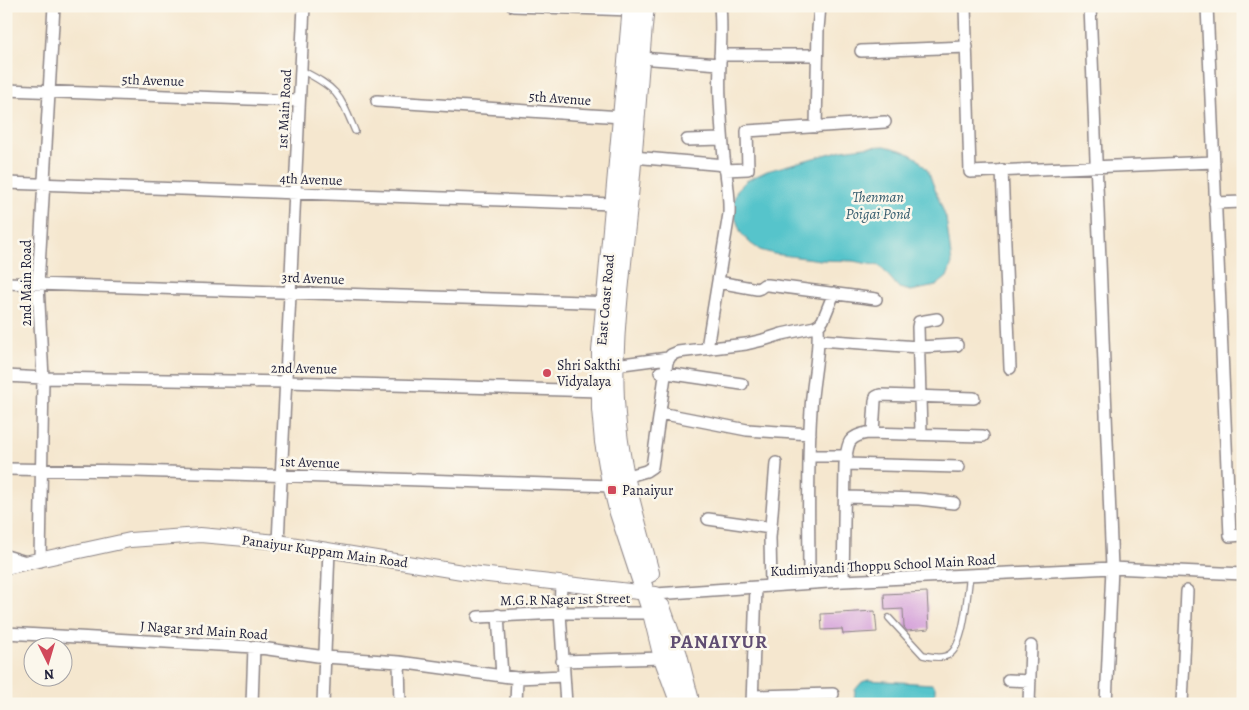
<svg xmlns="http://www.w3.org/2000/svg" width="1249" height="710" viewBox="0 0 1249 710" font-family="Alegreya,serif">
<rect width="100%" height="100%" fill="#fbf7ec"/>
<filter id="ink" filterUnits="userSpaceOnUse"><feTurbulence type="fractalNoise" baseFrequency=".02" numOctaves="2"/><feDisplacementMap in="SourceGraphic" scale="10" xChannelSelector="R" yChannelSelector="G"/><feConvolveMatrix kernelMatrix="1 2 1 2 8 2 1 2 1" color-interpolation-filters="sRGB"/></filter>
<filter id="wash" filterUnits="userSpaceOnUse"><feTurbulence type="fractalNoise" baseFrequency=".0096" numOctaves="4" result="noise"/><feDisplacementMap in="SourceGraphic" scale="20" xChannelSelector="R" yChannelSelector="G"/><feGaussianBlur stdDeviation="1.12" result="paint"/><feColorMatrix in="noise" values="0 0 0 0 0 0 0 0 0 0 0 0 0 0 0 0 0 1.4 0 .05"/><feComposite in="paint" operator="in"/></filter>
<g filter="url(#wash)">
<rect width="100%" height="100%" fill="#f5e7cf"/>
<!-- water -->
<path fill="#56c4cb" stroke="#3c7383" d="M885,146L904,151L917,158L928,171L946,218L952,264L947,277L936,286L911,291L899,288L880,266L853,261L821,260L774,254L760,250L750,243L741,233L735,217L733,203L737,190L746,181L767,171L842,150L865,147Z
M868,680L932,684L935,687V704H854L855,690L862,682Z"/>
<g id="blocks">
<!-- building -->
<path fill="#d39dd9" d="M927,592L929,629L907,631L904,627L903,609L885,610L884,594Z
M875,611L877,632L843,634L842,629L822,630L821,614Z"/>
</g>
</g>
<g filter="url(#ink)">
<use href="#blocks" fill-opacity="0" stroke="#8c8485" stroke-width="1"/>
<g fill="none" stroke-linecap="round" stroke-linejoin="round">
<defs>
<path id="service" d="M301,70C338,89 339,93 355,131
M889,618L923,655C931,657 943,659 950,654C965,643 967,593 970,575"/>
<path id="minor" d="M513,6L632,10
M965,6L970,172L1214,162
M1090,6L1112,568L1106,704
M1207,6L1230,536L1243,535
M861,51L967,47
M720,55H817
M640,58L719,64
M6,90L299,101
M377,101L622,117
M816,127L818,29L820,6
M687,140L722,139
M633,157L725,165
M725,170L748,169L747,131L885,122
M1002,170L1010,368
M6,183L614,204
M1215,203L1243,202
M718,282L757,289L760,288L764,285H768L876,299
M6,283L612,303
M819,340L918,347L957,345
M707,348L729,214C730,194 726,176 724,157C722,138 721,118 720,99C718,68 723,37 720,6
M615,365L668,358
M660,372L742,384
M6,376L43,378L286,382L600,391
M660,413L747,430L810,434
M873,433L875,401L876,397L880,395L974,398
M921,433L918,327L919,322L937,319
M809,456H847
M845,464L959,467
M6,469L134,471L612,486
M625,477L646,471L652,467L667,362L671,355L678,352L746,344L763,340L782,334L815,327L820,324L823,320L834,293
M846,497L919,499L954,503
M708,519L771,528
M278,542L304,6
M6,556L29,563
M40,561L43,378L38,285L54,6
M843,581L845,464C848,445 846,437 867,433L983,436
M809,583C809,526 807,468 811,410C812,382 820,354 818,326
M561,584L560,613L566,704
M771,586L770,538L776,463
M656,594L843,581L1112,568L1243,574
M498,615L502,676
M478,617L560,613H652
M6,633L254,647L325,657L399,662L517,678L564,676
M562,661L663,658
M399,662L400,704
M1008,680L1030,681
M753,696L833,694
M252,704L254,647
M323,704L329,550
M516,704L517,678
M752,704L756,587
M1029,704L1031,646
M1182,704L1187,591"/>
<path id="tertiary" d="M6,567L130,540L200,535L278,542L462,572L656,594"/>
<path id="primary" d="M632,6L601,352V409L604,442L610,477L619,513L652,613L663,658L680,704
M645,6C638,73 635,140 628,206C621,278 609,353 617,425C622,476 637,524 650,573
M661,607L678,655L689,697"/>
</defs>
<!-- service casing -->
<use href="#service" stroke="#8c8485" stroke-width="8"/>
<!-- minor casing -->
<use href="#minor" stroke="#8c8485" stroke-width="14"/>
<!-- tertiary casing -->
<use href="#tertiary" stroke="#8c8485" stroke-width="16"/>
<!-- primary casing -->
<use href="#primary" stroke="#8c8485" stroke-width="20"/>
<!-- service -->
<use href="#service" stroke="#fff" stroke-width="5.5"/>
<!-- minor -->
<use href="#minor" stroke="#fff" stroke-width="11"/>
<!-- tertiary -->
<use href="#tertiary" stroke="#fff" stroke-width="14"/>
<!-- primary -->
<use href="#primary" stroke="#fff" stroke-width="18"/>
</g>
</g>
<!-- markers -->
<g fill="#d1495b" stroke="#fbf7ec" stroke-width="2">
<circle cx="547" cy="373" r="5"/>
<rect x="607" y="485" width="10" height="10" rx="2.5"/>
</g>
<g text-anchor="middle" stroke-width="5" stroke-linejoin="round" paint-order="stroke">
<!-- street labels -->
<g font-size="14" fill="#22223b" stroke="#fbf7ec">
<text transform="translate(153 80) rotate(2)" y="5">5th Avenue</text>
<text transform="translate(560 98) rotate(4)" y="5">5th Avenue</text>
<text transform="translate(284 109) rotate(-87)" y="5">1st Main Road</text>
<text transform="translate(311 179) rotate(2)" y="5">4th Avenue</text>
<text transform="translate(313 278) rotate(2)" y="5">3rd Avenue</text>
<text transform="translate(26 283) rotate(-90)" y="5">2nd Main Road</text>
<text transform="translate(605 300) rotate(-85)" y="5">East Coast Road</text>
<text transform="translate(304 368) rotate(1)" y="5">2nd Avenue</text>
<text transform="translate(310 462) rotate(2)" y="5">1st Avenue</text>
<text transform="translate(325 551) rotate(8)" y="5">Panaiyur Kuppam Main Road</text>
<text transform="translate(883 565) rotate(-3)" y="5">Kudimiyandi Thoppu School Main Road</text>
<text transform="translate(565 599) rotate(-1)" y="5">M.G.R Nagar 1st Street</text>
<text transform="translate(204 630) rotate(4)" y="5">J Nagar 3rd Main Road</text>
</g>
<!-- poi labels -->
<g font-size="14" fill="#22223b" stroke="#fbf7ec" text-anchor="start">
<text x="557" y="370">Shri Sakthi<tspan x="557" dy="16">Vidyalaya</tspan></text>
<text x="622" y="495">Panaiyur</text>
</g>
<!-- water labels -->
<g font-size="15" font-style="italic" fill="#345b6d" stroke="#fbf7ec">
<text x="878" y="202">Thenman<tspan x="878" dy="17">Poigai Pond</tspan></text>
</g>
<!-- district labels -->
<g font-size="19" font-weight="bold" letter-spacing="1" fill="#604d72" stroke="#fbf7ec">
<text x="719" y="648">PANAIYUR</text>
</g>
</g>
<!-- margin -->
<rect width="1249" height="710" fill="none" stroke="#fbf7ec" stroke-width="25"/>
<!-- north arrow -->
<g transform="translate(48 662) rotate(175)"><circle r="24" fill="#fbf7ec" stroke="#a4a2a5"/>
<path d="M0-4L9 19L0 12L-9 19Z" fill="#d1495b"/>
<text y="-8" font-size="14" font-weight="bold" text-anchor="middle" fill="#22223b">N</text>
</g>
</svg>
